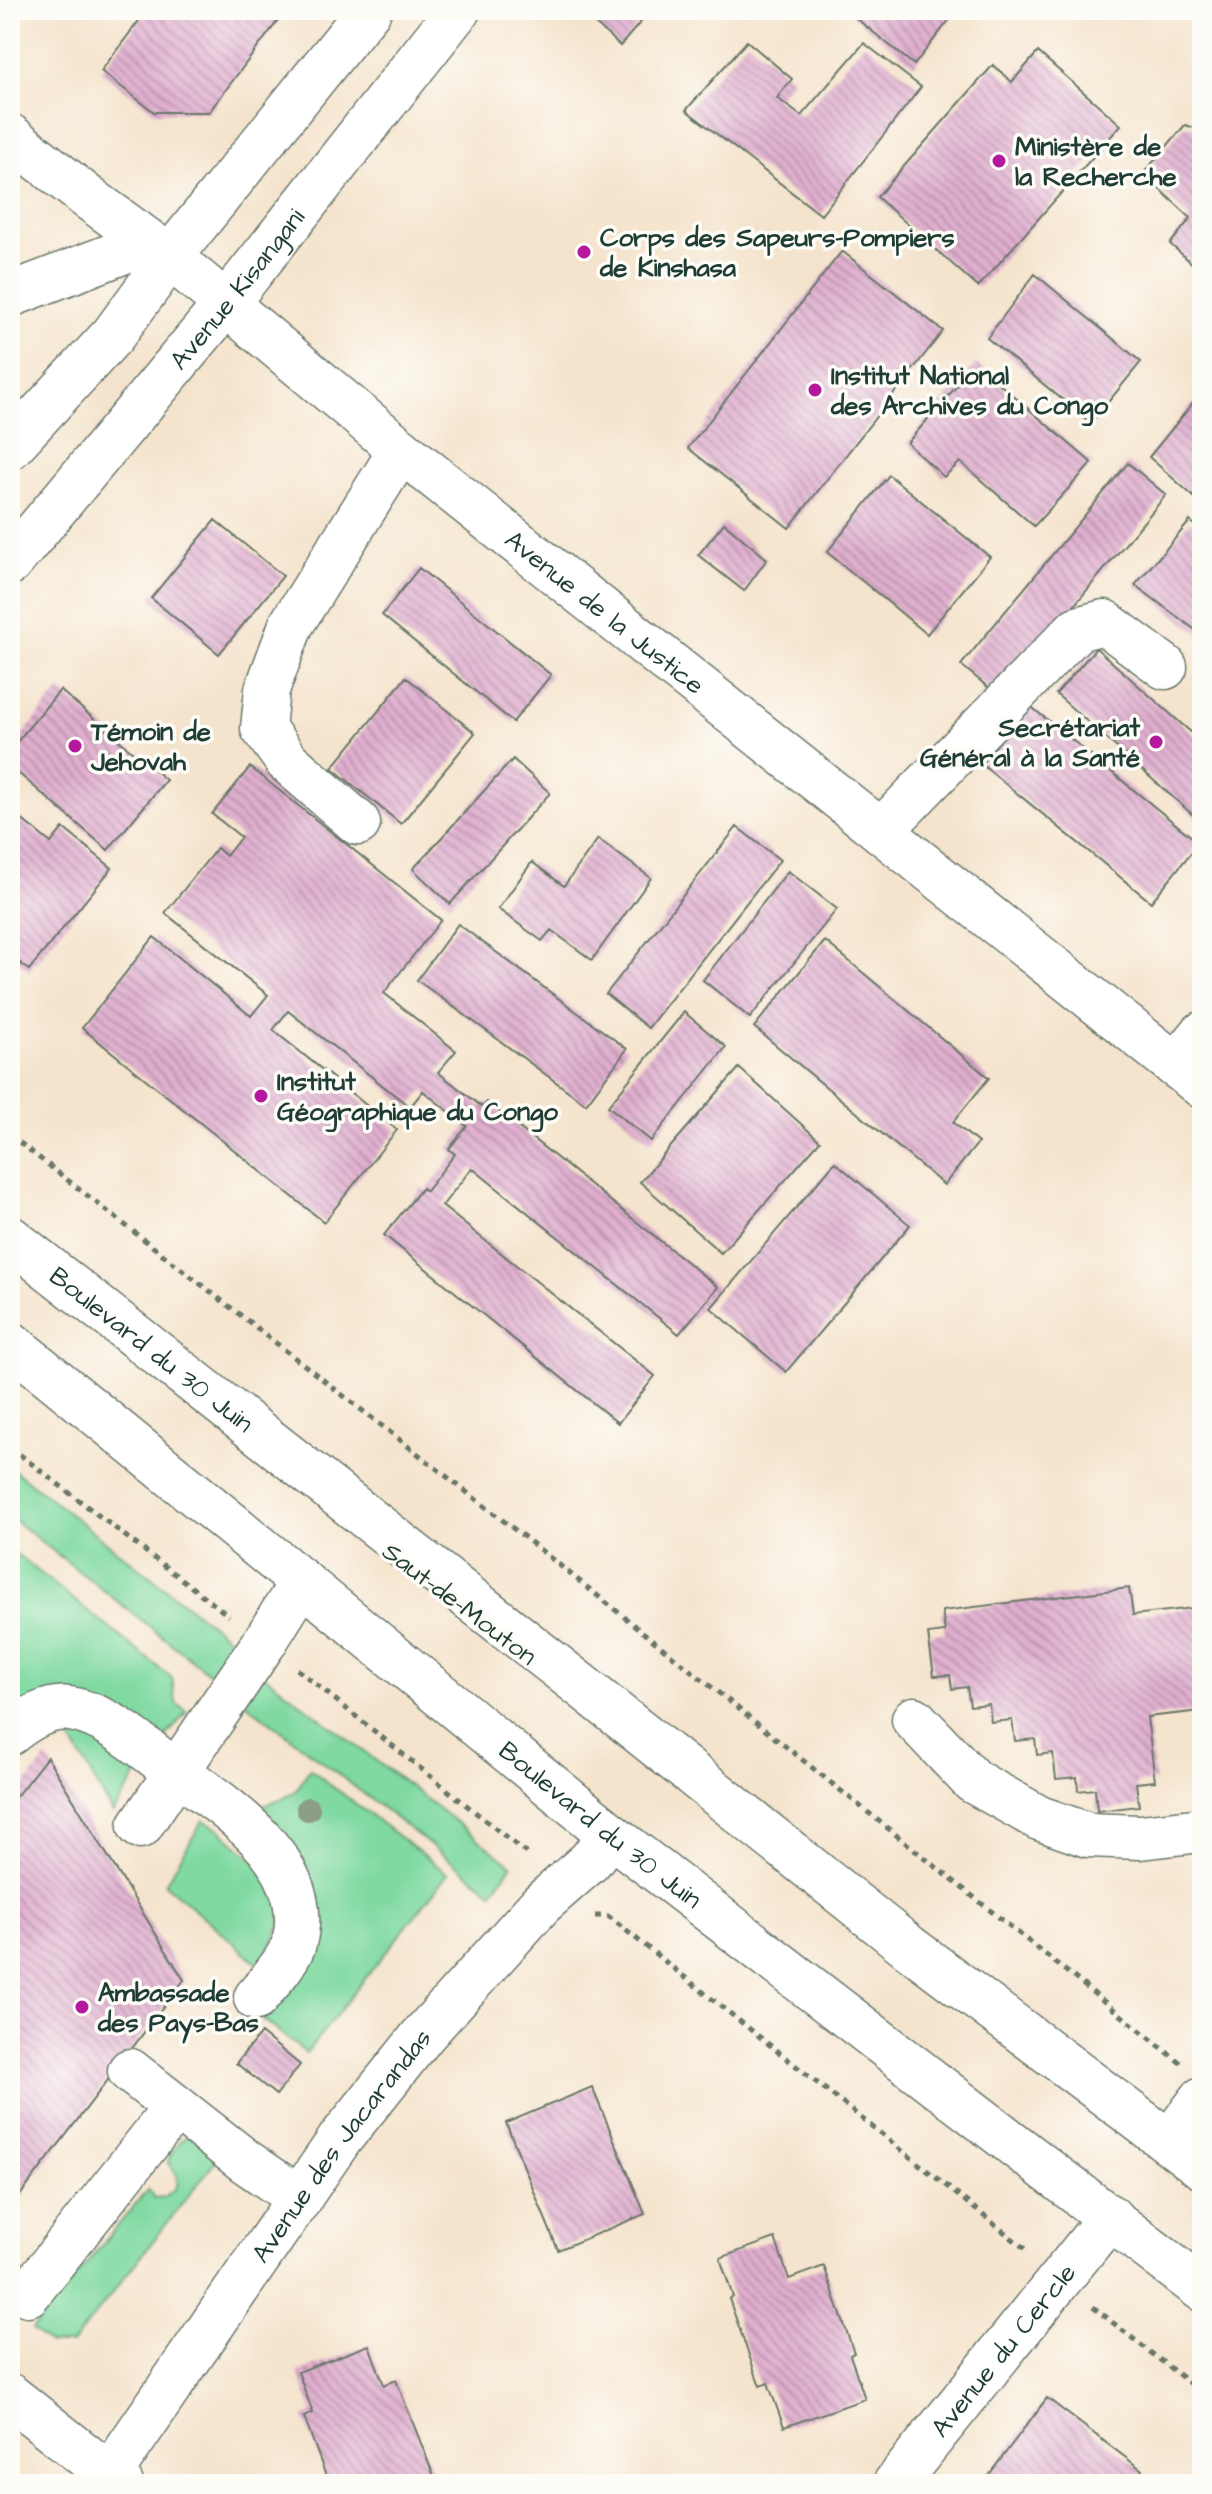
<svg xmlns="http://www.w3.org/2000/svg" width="1212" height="2494" viewBox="0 0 1212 2494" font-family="'Architects Daughter',sans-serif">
<defs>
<pattern id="building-back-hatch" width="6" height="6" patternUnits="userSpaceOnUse" patternTransform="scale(2)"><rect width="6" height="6" fill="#e0afcf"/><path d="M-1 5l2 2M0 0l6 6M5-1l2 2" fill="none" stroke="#b590a9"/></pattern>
</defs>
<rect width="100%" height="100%" fill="#fdfcf7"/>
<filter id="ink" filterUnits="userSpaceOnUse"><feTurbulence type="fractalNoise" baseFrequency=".0125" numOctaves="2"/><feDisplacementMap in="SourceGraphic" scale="16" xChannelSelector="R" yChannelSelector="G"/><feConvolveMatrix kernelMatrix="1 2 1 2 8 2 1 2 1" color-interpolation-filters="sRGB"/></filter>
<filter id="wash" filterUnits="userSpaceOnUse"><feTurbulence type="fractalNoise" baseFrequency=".006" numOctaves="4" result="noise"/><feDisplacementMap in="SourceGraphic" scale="32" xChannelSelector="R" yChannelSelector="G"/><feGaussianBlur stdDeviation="1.8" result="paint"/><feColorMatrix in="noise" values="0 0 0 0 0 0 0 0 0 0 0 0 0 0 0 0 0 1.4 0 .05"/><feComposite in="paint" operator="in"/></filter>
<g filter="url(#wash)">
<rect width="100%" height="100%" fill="#f5e4cd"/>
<!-- grass -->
<path fill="#7fd9a0" stroke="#4f8b6a" stroke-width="2" d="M10,1467L239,1646L214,1677L10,1517Z
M10,1549L172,1678L176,1703L187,1712L158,1746L10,1712Z
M264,1675L512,1865L492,1892L244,1702Z
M65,1729L95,1735L140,1770L113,1813Z
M310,1769L448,1874L306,2053L263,2019L300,1972L261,1809C269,1799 285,1801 295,1791C301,1785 304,1776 310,1769Z
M203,1820L218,1828L271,1875L285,1915L261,1966L165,1884Z
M191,2134L218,2158L72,2344H49L32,2330L148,2189L154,2198L164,2197L177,2187V2176L168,2163C171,2149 178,2140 191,2134Z"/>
<g id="blocks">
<!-- building -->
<path fill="url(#building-back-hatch)" d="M147,10H286L209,112H154L101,71Z
M580,10H651L620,46Z
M846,10H957L914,65Z
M747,41L792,79L777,98L801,116L864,43L921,87L821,215L686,110Z
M1038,52L1121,125L978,287L877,197L993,65L1012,82Z
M1185,125L1202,130V272L1170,244L1191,218L1143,174Z
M842,251L943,331L789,528L688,448Z
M1035,274L1141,362L1091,423L987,338Z
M976,364L1092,463L1034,526L960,462L944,477L907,443Z
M1193,403L1202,411V504L1149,457Z
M1128,463L1166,495L999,696L961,665Z
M889,475L990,557L927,634L827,552Z
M215,520L283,576L219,654L151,598Z
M1190,521L1202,531V635L1135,585Z
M724,523L767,559L744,591L698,555Z
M419,568L551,675L513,722L382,615Z
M1096,648L1202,742V823L1056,694Z
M406,677L475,733L401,824L332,768Z
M60,690L166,780L108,850L10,766V750Z
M1029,705L1199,843L1151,902L981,764Z
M513,759L550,793L450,904L413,869Z
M250,767L441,920L384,993L456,1051L438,1072L482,1107L487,1102L718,1287L679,1334L472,1168L442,1206L655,1376L618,1423L384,1235L422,1188L426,1191L455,1154L449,1149L467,1126L423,1091L410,1107L288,1011L273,1030L397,1130L324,1222L82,1028L154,937L251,1016L268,995L165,913L217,848L226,856L241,837L212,814Z
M10,810L51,843L63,828L112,868L29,970L10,955Z
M737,827L780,860L648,1028L606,994Z
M598,839L651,878L592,960L551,930L542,941L498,909L532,862L564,886Z
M788,871L837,909L750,1018L703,980Z
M458,924L627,1049L586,1104L417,980Z
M825,941L989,1078L953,1122L978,1143L944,1185L754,1027Z
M684,1012L726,1047L651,1141L608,1106Z
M739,1068L820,1141L721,1253L640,1182Z
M835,1162L910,1225L786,1372L711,1308Z
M1129,1588L1133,1615L1202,1607V1711L1147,1717L1155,1781L1136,1783L1139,1806L1097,1811L1095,1789L1078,1791L1077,1777L1056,1779L1053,1753L1037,1755L1035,1739L1015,1741L1012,1720L991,1722L989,1704L970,1706L967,1687L952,1689L950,1675L934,1676L928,1634L945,1632L942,1611Z
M47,1757L184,1980L18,2198L10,2192V1804Z
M261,2033L300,2065L276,2095L236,2063Z
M592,2087L645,2214L558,2250L506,2123Z
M775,2238L789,2279L824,2266L854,2353L850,2355L865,2399L784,2427L768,2383L760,2386L729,2299L733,2297L720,2258Z
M369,2345L384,2385L396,2380L435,2479L422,2484H329L304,2417L313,2413L298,2372Z
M1047,2398L1142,2470L1132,2484H982Z"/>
</g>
</g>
<g filter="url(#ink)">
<use href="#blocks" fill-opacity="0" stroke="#6a776a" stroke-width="2"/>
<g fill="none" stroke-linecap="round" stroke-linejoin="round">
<defs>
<g id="minor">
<path d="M10,295L148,242"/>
<path d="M10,447L113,335L170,257L369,10"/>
<path id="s1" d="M10,563L225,305L458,10"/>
<path d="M358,823L287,761L263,728L267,690L291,625L401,450"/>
<path d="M881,831L1077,629L1104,622L1165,667"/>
<path d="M1176,1066L1202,1034"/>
<path d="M914,1719L973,1781L1039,1818L1088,1835L1140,1837L1202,1830"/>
<path d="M10,1733C26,1720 48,1706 70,1709C109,1715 143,1748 174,1770C229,1809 315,1864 294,1943C290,1958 267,1985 256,1998"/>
<path d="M140,1826L264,1643L302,1582"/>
<path d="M130,2071L245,2161L300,2199"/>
<path d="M1170,2141L1202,2099"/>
<path d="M28,2294L176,2107"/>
<path d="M10,2396L121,2484"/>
<path id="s2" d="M103,2484L340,2139L424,2034L541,1904L590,1861L610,1834"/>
<path id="s3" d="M895,2484L1110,2217"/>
</g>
<g id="major">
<path id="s4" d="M10,136L86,196L170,257L401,450L1202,1086"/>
<path id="s5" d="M10,1238L583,1687L909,1947L1202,2167"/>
<path id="s6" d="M10,1343L610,1834L1202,2289"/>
</g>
</defs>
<!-- minor casing -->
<use href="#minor" stroke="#6a776a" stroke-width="47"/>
<!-- major casing -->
<use href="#major" stroke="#6a776a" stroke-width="47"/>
<!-- path -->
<path stroke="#6a776a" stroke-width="5" stroke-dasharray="6 6" stroke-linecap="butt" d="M10,1135L528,1540L1182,2064
M10,1447L229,1616
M297,1669L526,1853L527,1856
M595,1916H608L1028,2251
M1093,2307L1202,2393"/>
<!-- minor -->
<use href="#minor" stroke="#fff" stroke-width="44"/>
<!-- major -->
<use href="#major" stroke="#fff" stroke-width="44"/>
</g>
<!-- trees -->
<circle fill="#8c9e88" cx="308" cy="1809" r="12"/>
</g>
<!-- markers -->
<g fill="#b5179e" stroke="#fdfcf7" stroke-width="3">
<circle cx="999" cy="161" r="8"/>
<circle cx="584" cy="252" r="8"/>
<circle cx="815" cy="390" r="8"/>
<circle cx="1156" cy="742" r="8"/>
<circle cx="75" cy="746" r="8"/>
<circle cx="261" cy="1096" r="8"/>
<circle cx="82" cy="2007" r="8"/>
</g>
<g text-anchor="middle" stroke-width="7" stroke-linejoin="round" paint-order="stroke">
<!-- poi labels -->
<g font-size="26" font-weight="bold" fill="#1f3d34" stroke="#fdfcf7" text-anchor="start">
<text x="1015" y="155">Ministère de<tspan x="1015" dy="30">la Recherche</tspan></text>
<text x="600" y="246">Corps des Sapeurs-Pompiers<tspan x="600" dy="30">de Kinshasa</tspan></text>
<text x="831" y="384">Institut National<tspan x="831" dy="30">des Archives du Congo</tspan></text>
<text x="1140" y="736" text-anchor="end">Secrétariat<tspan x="1140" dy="30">Général à la Santé</tspan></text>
<text x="91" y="740">Témoin de<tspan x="91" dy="30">Jehovah</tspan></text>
<text x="277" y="1090">Institut<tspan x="277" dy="30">Géographique du Congo</tspan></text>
<text x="98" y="2001">Ambassade<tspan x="98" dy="30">des Pays-Bas</tspan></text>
</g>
<!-- street labels -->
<g font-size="26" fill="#1f3d34" stroke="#fdfcf7">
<text dy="9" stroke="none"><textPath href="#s1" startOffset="356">Avenue Kisangani</textPath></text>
<text dy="9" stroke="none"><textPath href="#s4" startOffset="762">Avenue de la Justice</textPath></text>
<text dy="9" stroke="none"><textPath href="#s5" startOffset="180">Boulevard du 30 Juin</textPath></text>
<text transform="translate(460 1603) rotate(37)" y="9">Saut-de-Mouton</text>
<text dy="9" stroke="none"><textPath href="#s6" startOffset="762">Boulevard du 30 Juin</textPath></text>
<text dy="9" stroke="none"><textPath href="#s2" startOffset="414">Avenue des Jacarandas</textPath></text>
<text dy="9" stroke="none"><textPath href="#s3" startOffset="172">Avenue du Cercle</textPath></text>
</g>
</g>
<!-- margin -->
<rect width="1212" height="2494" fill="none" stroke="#fdfcf7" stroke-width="40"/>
</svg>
